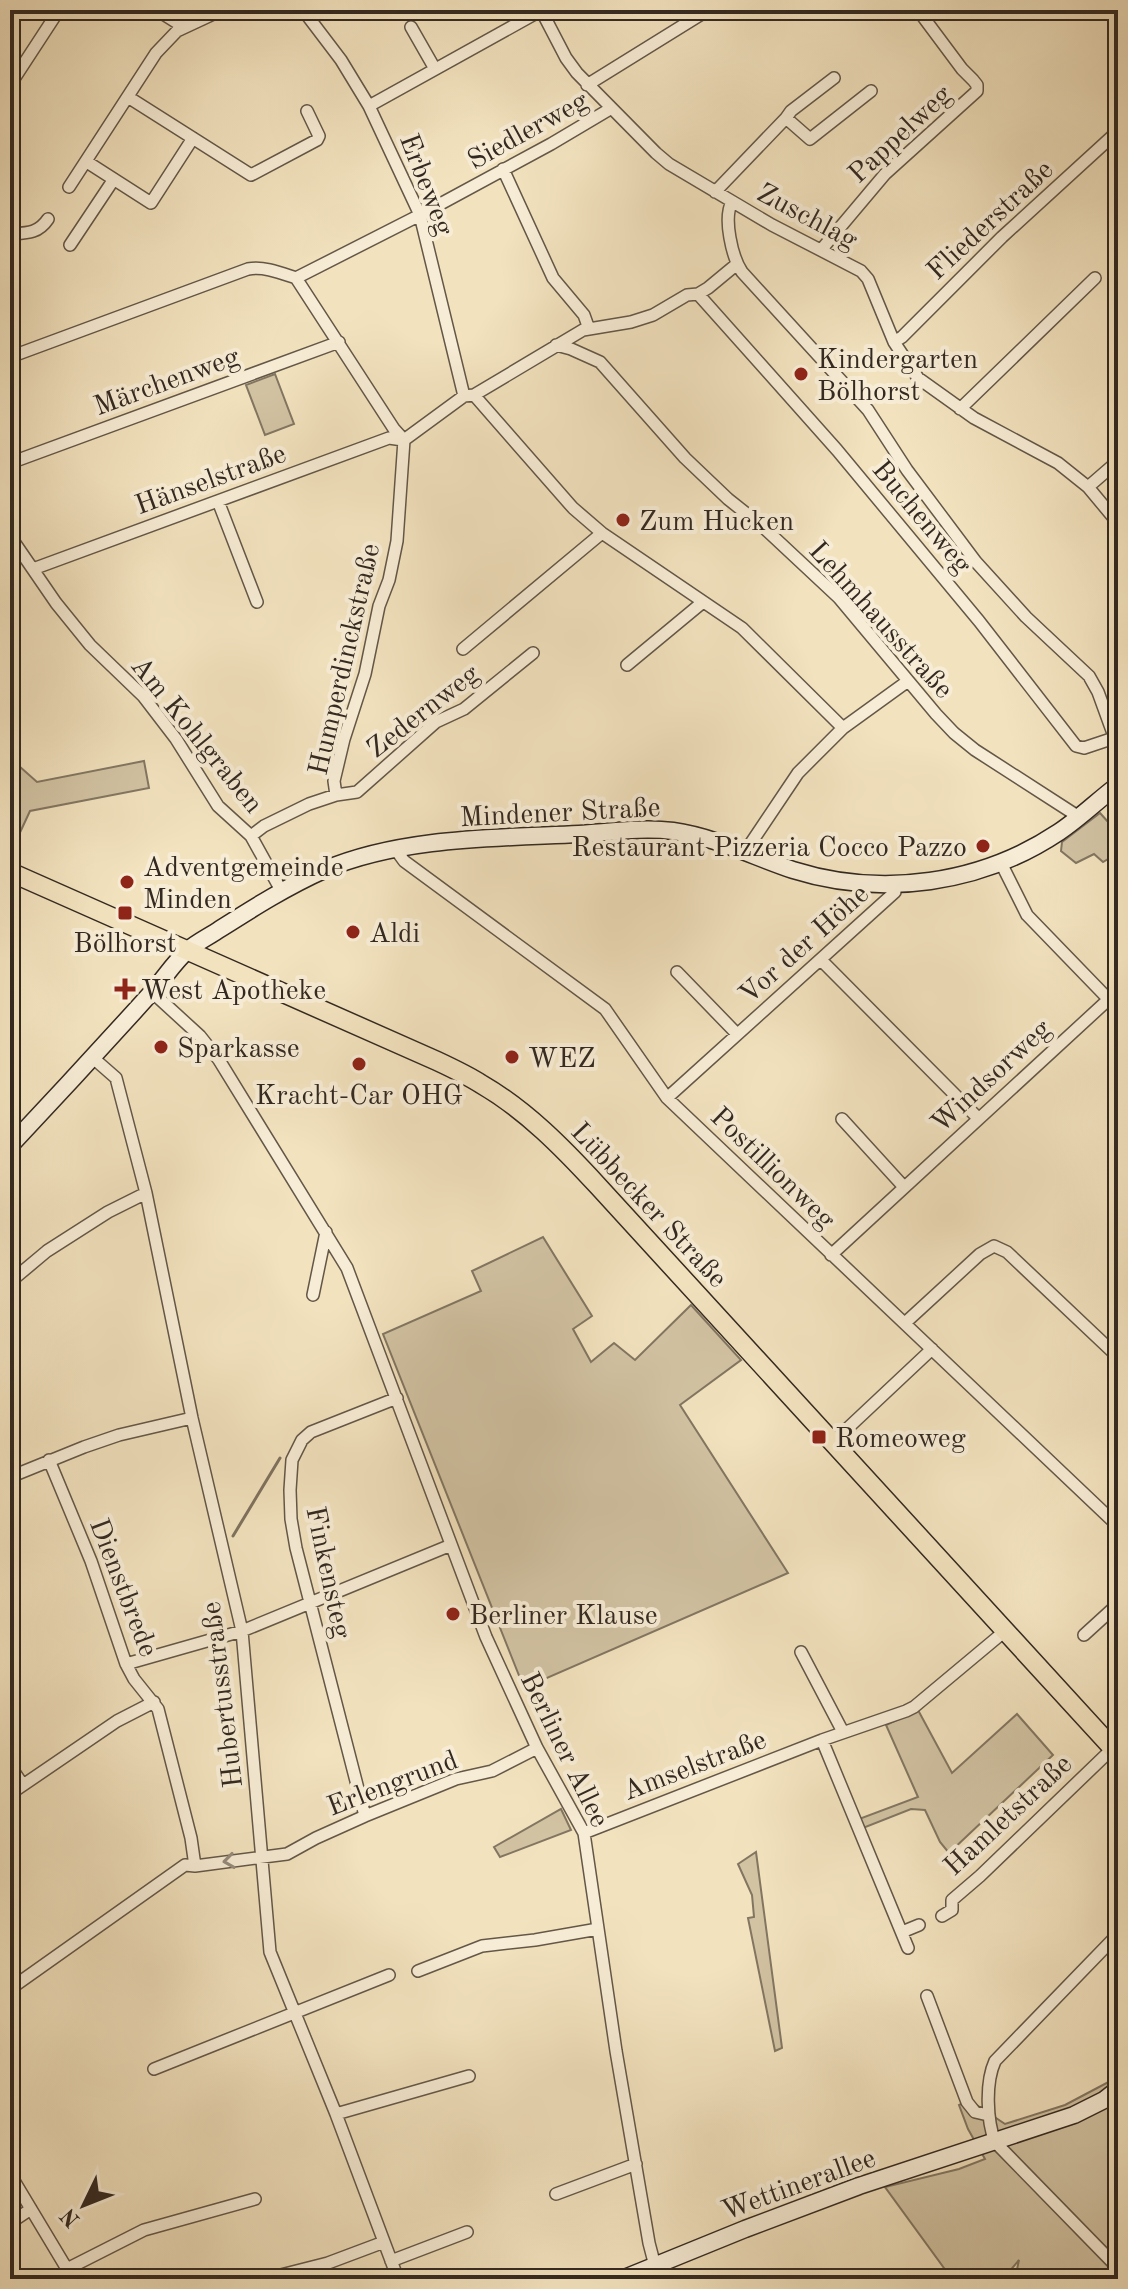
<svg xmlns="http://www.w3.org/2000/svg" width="1128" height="2289" viewBox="0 0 1128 2289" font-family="'Old Standard TT',serif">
<rect width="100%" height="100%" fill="#f2e2be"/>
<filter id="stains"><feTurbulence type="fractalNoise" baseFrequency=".0025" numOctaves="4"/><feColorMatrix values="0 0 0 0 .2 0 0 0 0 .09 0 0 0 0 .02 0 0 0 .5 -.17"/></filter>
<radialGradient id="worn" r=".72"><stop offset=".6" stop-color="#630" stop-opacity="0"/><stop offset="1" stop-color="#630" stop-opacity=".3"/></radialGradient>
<!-- green -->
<path fill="#d2c3a3" stroke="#827662" stroke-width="2" d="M275,374L294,424L265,435L246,385Z
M10,758L37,782L144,761L149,788L30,811L10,854Z
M1100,813L1118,833V837L1110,844L1118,853L1103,862L1094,854L1076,863L1061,851L1062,842Z
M543,1237L592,1316L573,1329L591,1362L614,1343L635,1360L691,1305L741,1360L680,1405L788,1573L524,1688L383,1334L481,1291L472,1271Z
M918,1710L952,1773L1017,1714L1053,1755L949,1853L940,1842L925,1810L911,1809L863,1828L859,1819L918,1797L886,1725Z
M561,1809L571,1830L500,1857L494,1847Z
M756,1852L782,2048L775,2051L748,1918L754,1917L752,1895L738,1864Z
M1118,2077V2279H1015L1019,2260L1003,2279H952L885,2187L959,2169L985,2159L968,2129L959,2105L969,2100L1005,2124L1065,2105Z"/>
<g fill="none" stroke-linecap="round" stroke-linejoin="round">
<!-- stream -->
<path stroke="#7f725f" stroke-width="3" d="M180,10L181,11
M233,1536L280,1458"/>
<defs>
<path id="street" d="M157,10L184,27
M303,10L341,60L369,106L420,215L464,396
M541,10L566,58L577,73L656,153L669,164L772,225L861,271L868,279L894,342L918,378L974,418L1058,463L1088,487L1118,523
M411,27L435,69
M10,85L59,10
M587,85L708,10
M128,97L251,175L317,140L319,136L307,111
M369,106L542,10
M786,118L791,111L834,78
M87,162L151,203L193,138
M503,169L553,278L584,315L589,329
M69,187L156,53L177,31L222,10
M715,192L786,118L810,139L871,91
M732,202C723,218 732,257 742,272L868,410L907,470L976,562L1026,617L1089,676L1098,692L1118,747
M10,234C26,233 38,234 48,219
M70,245L114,179
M821,250L885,174L977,91V85L973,80L962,69L918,10
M296,278L420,215L551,144L610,109
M698,294L837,450L979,621L1076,746L1084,748L1114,738
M894,342L902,337L1002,237L1118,131
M556,345L571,349L600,362L685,458L728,499L762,526L839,598L936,714L954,733L975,750L1079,817
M10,357L248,269C264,266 281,273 296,278L394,429L404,440
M474,395L573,508L602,533L742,628L843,728
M960,409L1095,278
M404,440L464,396L474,395L583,330L631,322L653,315L687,295L698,294L708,288L737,264
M10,463L339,342
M1088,487L1118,461
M218,501L257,602
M10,536L56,603L90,645L143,696L176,739L218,806L251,836L282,892
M33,569L389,438L403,440
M463,649L602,533
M627,665L703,602
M336,795L334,781L344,739L365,674L379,606L389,580L397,541L404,440
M251,836L264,826L309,804L336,795L357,792L436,722L464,709L533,653
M396,850L404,861L605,1009L667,1098L1118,1526
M745,852L798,773L843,728L908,681
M1001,863L1027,915L1118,1009
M822,961L978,1118
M677,972L737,1034
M152,992L200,1036L219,1060L347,1268L486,1637L537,1748L584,1833L616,2051L649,2243L655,2266
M92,1057L116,1078L146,1193L192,1418L242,1631L270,1952L336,2114L398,2279
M667,1098L895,892V885
M842,1119L904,1187
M831,1255L1109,999
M10,1282L47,1251L108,1212L146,1193
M313,1295L326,1232
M905,1323L980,1254L994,1246L1007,1252L1118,1357
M833,1442L932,1349
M49,1460L91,1561L126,1664L134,1679L158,1709L191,1838L195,1866
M10,1477L84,1447L119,1435L192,1418
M1084,1635L1118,1604
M801,1652L843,1732
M126,1664L242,1631L451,1545
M822,1740L908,1948
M10,1766L23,1785
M10,1794L117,1721L154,1702
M365,1816L296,1548L291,1519L290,1490L292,1460L302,1440L311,1432L397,1398
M584,1833L822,1740L906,1711L914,1707L1005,1631
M942,1916L952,1910V1900L980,1876L1113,1748
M902,1932L919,1925
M1118,1934L995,2061C985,2083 987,2121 995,2142L1118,2268
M418,1971L482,1946L535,1940L598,1929
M10,1989L185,1865L195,1866L287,1854L316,1838L365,1816L456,1779L492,1771L537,1748
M927,1996L967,2102L975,2112L988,2115
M154,2069L389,1975
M336,2114L469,2076
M10,2174L73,2279
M556,2194L636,2164
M10,2223L31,2209
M391,2261L467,2232
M67,2269L144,2230L255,2199
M265,2279L328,2263L384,2242"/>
<path id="secondary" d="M10,1146C58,1095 105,1044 151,993C164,979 174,962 188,950C197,942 210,936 220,929C253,908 288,886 324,870C401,837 497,838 579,834C610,832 643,827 673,831C715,837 754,857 793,870C882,898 981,884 1059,832C1080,818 1098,800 1118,785
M622,2279L745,2229L859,2186L1074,2115L1104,2100L1118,2089"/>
<path id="primary" d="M10,872L437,1061C452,1068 467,1075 481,1084C526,1110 563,1148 598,1186L1118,1754"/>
</defs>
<!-- street casing -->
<use href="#street" stroke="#635748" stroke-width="14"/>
<!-- secondary casing -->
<use href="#secondary" stroke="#332921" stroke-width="19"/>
<!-- primary casing -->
<use href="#primary" stroke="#332921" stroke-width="21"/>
<!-- street -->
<use href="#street" stroke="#f7ecd5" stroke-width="11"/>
<!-- secondary -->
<use href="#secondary" stroke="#f7ecd5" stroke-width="16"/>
<!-- primary -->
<use href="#primary" stroke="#f2e2be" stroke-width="18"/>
</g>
<!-- one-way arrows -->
<defs><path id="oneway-chevron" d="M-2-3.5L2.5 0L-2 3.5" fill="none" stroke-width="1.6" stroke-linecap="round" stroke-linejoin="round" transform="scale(2)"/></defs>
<use stroke="#958a7b" href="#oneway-chevron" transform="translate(229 1861) rotate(172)"/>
<!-- markers -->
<g fill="#8f2418" stroke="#f7ecd5" stroke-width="3">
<circle cx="801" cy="374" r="8"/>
<circle cx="623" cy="520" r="8"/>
<circle cx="983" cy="846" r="8"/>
<circle cx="127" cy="882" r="8"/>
<rect x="117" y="905" width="16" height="16" rx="4"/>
<circle cx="353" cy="932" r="8"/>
<path d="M121 977h8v8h8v8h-8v8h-8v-8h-8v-8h8z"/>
<circle cx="161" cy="1047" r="8"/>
<circle cx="512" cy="1057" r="8"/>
<circle cx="359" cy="1064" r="8"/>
<rect x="811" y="1429" width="16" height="16" rx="4"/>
<circle cx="453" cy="1614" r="8"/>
</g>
<g text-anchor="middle" stroke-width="8" stroke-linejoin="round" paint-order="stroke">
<!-- street labels -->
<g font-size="28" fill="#332921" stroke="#f7ecd5">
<text transform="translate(527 129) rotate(-29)" y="10">Siedlerweg</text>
<text transform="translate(899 133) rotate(-43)" y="10">Pappelweg</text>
<text transform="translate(428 184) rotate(69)" y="10">Erbeweg</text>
<text transform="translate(808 215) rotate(28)" y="10">Zuschlag</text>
<text transform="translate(989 219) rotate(-43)" y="10">Fliederstraße</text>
<text transform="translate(166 380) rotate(-20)" y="10">Märchenweg</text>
<text transform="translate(210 478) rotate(-20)" y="10">Hänselstraße</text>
<text transform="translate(923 516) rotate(50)" y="10">Buchenweg</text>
<text transform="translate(882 619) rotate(48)" y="10">Lehmhausstraße</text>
<text transform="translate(343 659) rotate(-77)" y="10">Humperdinckstraße</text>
<text transform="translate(422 710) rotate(-38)" y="10">Zedernweg</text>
<text transform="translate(198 734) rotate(51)" y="10">Am Kohlgraben</text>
<text transform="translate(560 811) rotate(-3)" y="10">Mindener Straße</text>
<text transform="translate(803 943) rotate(-42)" y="10">Vor der Höhe</text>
<text transform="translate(990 1075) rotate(-43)" y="10">Windsorweg</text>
<text transform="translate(774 1167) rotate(44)" y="10">Postillionweg</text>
<text transform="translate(650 1204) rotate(47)" y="10">Lübbecker Straße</text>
<text transform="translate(330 1572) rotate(78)" y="10">Finkensteg</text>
<text transform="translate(125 1587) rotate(69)" y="10">Dienstbrede</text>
<text transform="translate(221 1695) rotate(-97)" y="10">Hubertusstraße</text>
<text transform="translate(566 1749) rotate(64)" y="10">Berliner Allee</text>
<text transform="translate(694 1764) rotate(-21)" y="10">Amselstraße</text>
<text transform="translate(392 1782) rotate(-21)" y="10">Erlengrund</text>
<text transform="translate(1007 1814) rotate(-43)" y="10">Hamletstraße</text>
<text transform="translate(798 2183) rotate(-20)" y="10">Wettinerallee</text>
</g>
<!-- poi labels -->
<g font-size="28" fill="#332921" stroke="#f7ecd5" text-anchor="start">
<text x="817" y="368">Kindergarten<tspan x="817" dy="32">Bölhorst</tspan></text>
<text x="639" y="530">Zum Hucken</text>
<text x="967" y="856" text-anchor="end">Restaurant Pizzeria Cocco Pazzo</text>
<text x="143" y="876">Adventgemeinde<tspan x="143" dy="32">Minden</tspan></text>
<text x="369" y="942">Aldi</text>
<text x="125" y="952" text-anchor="middle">Bölhorst</text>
<text x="141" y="999">West Apotheke</text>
<text x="177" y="1057">Sparkasse</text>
<text x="528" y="1067">WEZ</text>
<text x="359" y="1104" text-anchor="middle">Kracht-Car OHG</text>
<text x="835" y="1447">Romeoweg</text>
<text x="469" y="1624">Berliner Klause</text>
</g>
</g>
<!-- margin -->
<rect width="1128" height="2289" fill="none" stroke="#f2e2be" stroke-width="40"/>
<rect x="12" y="12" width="1104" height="2265" fill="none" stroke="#332921" stroke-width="4"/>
<rect x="20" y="20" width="1088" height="2249" fill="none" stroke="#332921" stroke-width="2"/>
<!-- north arrow -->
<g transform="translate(84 2205) rotate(227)" stroke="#f7ecd5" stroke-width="6" paint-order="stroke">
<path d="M0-6L14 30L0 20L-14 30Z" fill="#332921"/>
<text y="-12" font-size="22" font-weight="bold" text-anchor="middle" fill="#332921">N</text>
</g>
<rect width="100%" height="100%" filter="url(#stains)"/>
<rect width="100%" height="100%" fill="url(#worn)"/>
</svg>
